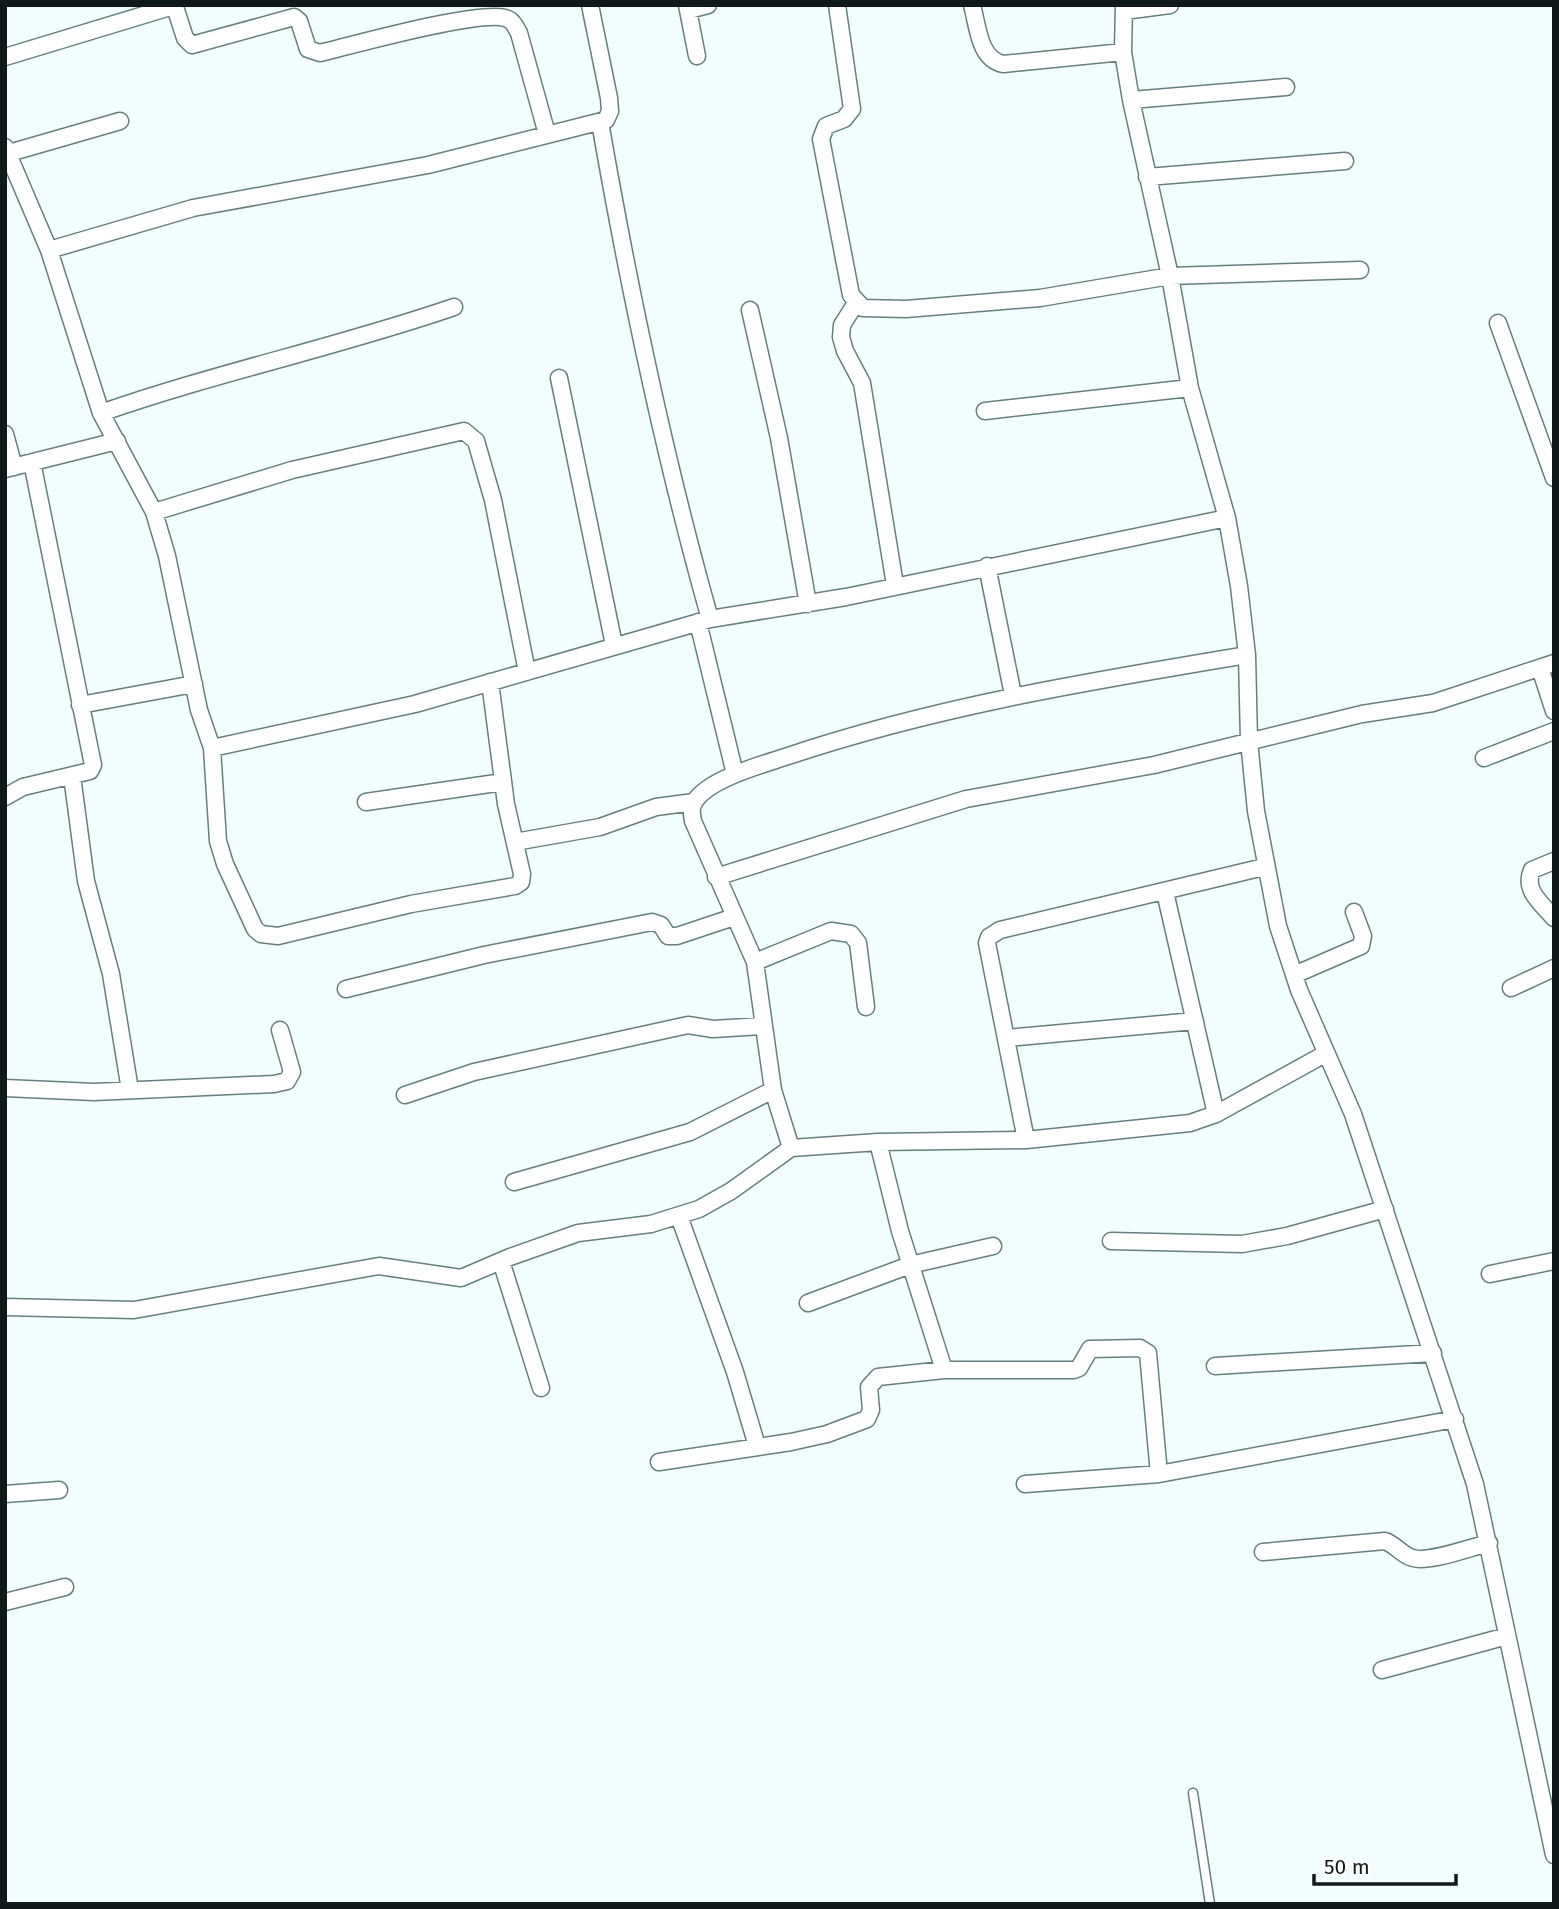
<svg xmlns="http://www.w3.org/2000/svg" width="1559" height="1909" viewBox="0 0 1559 1909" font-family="'Fira Sans',sans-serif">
<rect width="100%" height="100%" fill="#f2fefe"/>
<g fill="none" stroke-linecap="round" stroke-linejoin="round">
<defs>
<path id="service" d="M1193,1793L1210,1904"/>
<path id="minor" d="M687,5L697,56
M837,5L852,109L844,119L826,126L821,139L851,295L863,308L906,309L1040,298L1170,276L1360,270
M972,5C978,27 979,59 1003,64L1123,52
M1124,5L1123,52L1131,100L1170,276L1190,388L1227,518L1239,586L1247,655L1249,741L1256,811L1278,926L1299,990L1353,1114L1475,1484L1554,1855
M689,10L708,5
M1124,11L1170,5
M5,57L170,7L176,10L185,38L192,45L294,17L299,21L308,49L320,53C353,45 478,10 505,18C513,20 515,26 519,33L547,134
M1131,100L1286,87
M600,122C629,289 664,456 710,619
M5,147L49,250L101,413L154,512L167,556L199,710L212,748L218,841L225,864L255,929L261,934L278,936L411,904L515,886L521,882L522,874L506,804L490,682
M9,153L120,121
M1147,177L1345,161
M49,250L193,208L428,165L606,120L610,111L609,98L590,5
M856,303L842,325L841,337L845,351L862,383L895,585
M750,310L779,438L808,604
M1498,323L1554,478
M559,378L614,645
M985,411L1190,388
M101,413C218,372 338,347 454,307
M5,434L14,467
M5,469L117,441
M154,512L292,470L464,431L476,441L493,500L527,672
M987,566L1013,695
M698,622L735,774
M1540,668L1554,711
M80,705L194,684
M212,748L415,704L710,619L846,597L1227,518
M1484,758L1554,731
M72,776L86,881L111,974L130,1090
M5,797L23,787L90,771L93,765L32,462
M366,802L503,782
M515,842L600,827L656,807L694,802
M1554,861L1532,870C1523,890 1541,903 1554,918
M716,877L966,799L1154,765L1362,714L1433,703L1554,663
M1165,892L1216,1114
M755,962L831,931L851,934L858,943L866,1007
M1294,975L1361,946L1363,936L1354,912
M1511,988L1554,968
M346,989L484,955L652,922L661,925L668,936H677L734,917
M1006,1038L1195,1021
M5,1088L94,1092L274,1084L287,1081L292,1072L280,1030
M405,1095L474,1072L688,1025L713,1029L762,1026
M1026,1140L987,943L989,937L1000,930L1264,867
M878,1142L900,1231L944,1370
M791,1148L773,1090L755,962L693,821C692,814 690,808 695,801C709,779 761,765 785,757C936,706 1091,681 1247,655
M514,1182L690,1132L773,1090
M679,1216L735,1372L757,1446
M1111,1241L1242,1244L1287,1236L1385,1209
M501,1261L541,1388
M1490,1274L1554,1261
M808,1303L910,1265L993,1246
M5,1307L134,1310L379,1266L461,1278L510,1257L578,1233L651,1224L699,1209L731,1191L791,1148L878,1142L1026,1140L1190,1123L1216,1114L1325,1054
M1215,1366L1433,1353
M659,1462L791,1442L827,1434L867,1419L871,1410L869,1387L878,1377L944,1370H1074L1079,1368L1090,1349L1140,1348L1148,1353L1159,1474
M1025,1484L1159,1474L1455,1419
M5,1494L59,1490
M1263,1552L1385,1541C1396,1545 1403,1556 1413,1558C1430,1563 1471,1547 1489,1543
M5,1602L65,1587
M1382,1670L1507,1636"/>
</defs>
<!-- service casing -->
<use href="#service" stroke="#647f7e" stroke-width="11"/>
<!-- minor casing -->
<use href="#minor" stroke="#647f7e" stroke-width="19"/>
<!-- service -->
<use href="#service" stroke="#fff" stroke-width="8"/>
<!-- minor -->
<use href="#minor" stroke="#fff" stroke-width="16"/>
</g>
<!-- border -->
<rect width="1559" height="1909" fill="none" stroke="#101a1a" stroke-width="14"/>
<!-- scale -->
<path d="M1314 1874v10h142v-10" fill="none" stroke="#101a1a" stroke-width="3.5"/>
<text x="1324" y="1874" font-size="21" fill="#101a1a" stroke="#ffffff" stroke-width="5" paint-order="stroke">50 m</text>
</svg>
